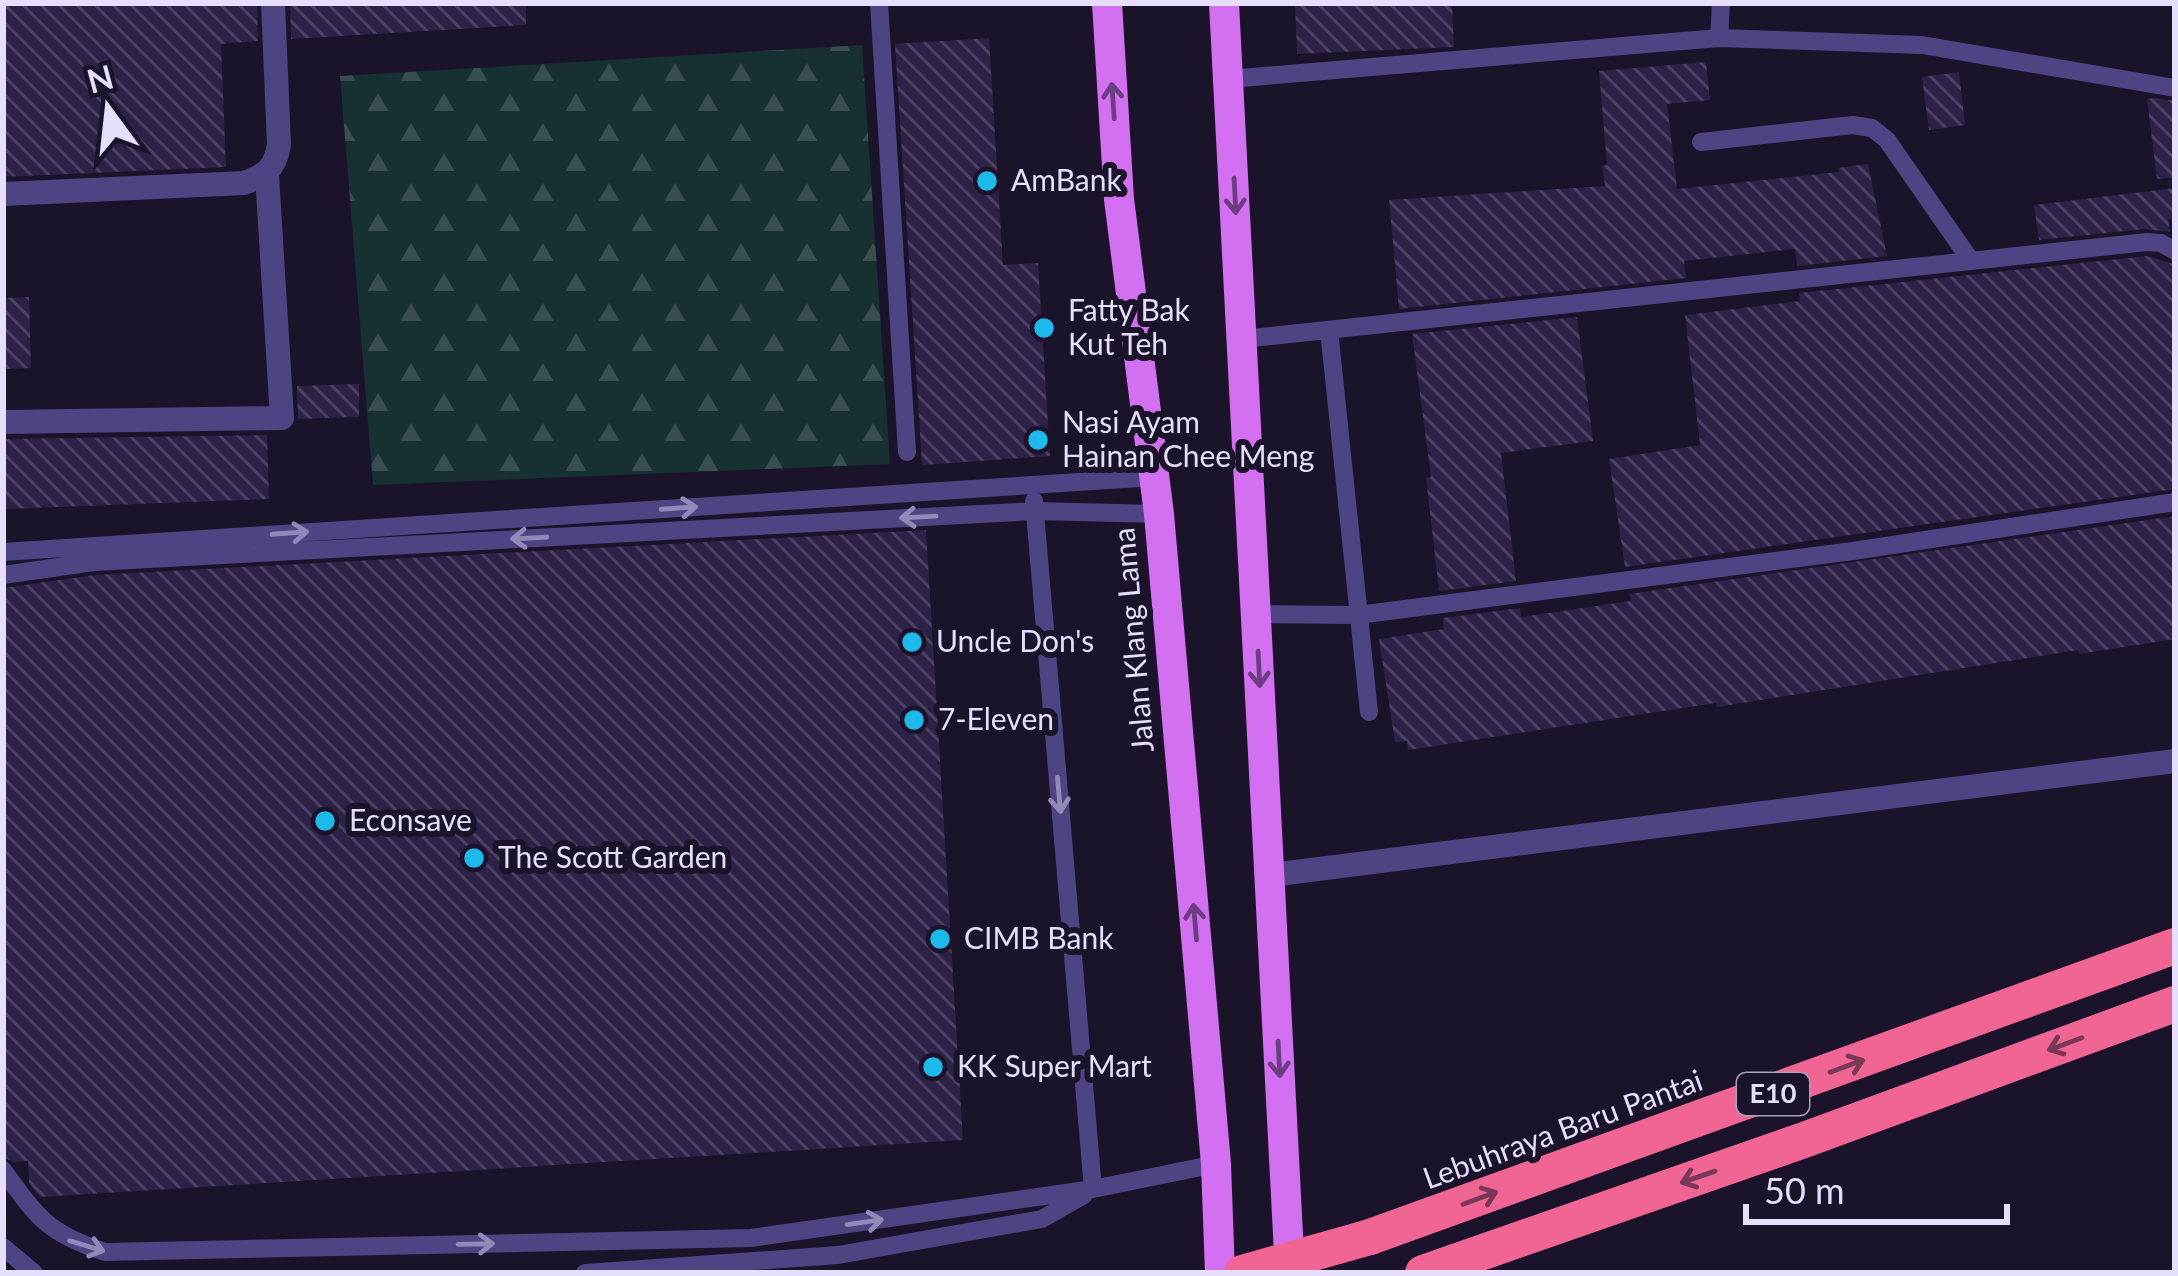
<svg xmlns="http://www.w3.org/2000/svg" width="2178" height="1276" viewBox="0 0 2178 1276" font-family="Lato,sans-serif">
<defs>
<pattern id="forest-firs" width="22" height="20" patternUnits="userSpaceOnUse" patternTransform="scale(3)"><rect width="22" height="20" fill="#173032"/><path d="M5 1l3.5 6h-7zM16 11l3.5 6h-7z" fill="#394e51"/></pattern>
<pattern id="building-back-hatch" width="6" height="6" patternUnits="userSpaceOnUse" patternTransform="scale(3)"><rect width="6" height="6" fill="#2e2148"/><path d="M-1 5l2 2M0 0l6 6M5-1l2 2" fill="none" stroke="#4c4163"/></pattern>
</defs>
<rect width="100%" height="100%" fill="#1a1329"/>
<!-- forest -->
<path fill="url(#forest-firs)" d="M862,45L890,464L373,485L340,76Z"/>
<!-- building -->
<path fill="url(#building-back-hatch)" d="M3,3H257L258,41L221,44L226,167L3,177Z
M290,3H526V25L291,39Z
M1295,3H1452L1454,47L1297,54Z
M989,38L1003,265L1038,263L1050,456L922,465L895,44Z
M1706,62L1710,100L1667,104L1677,189L1839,172L1838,168L1868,164L1887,256L1797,266L1795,249L1684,261L1686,278L1399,309L1389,200L1605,186L1602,166L1607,165L1599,71Z
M1959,72L1965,125L1929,130L1922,77Z
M2155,98L2175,101V178L2157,179L2147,99Z
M2175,188V218L2168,219L2170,232L2146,229L2039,240L2034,205Z
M2147,256L2173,264L2175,489L1625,567L1609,459L1700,445L1685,315L1800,301L1799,293Z
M29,297L31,368L3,369V298Z
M1577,317L1593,441L1501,453L1516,581L1439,591L1426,478L1431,477L1412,334Z
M359,384V417L298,419L297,386Z
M267,435L269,499L6,509L4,439Z
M2175,516V639L2079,654L2078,650L1717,707L1716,703L1408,750L1407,741L1395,742L1379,639L1444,629L1443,618L1520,608L1521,617L1631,601L1629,594Z
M926,530L963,1140L40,1197L29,1183L28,1161L14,1162L3,1157V588L95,575Z"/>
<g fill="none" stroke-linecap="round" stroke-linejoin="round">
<!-- service -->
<path stroke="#4e4383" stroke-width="18" d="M879,3L907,452
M1719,38L1721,3
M1229,79L1719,38L1922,45L2175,88
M1701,142L1853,125L1872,128L1887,140L1971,261
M1329,330L1369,712
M1243,339L2147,242L2161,243L2175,251
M1034,501L1093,1189
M3,552L1155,477
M3,575L94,562L1035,511L1159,514
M1257,614L1358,615L1853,551L2175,502
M3,1170C38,1218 47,1233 105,1252L751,1238L1093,1189L1216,1164
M3,1247L34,1273
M585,1273L838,1255L1042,1219L1084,1195"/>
<!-- minor -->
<path stroke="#4e4383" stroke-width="24" d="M3,194L244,183C266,175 275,169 279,145L273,3
M3,422L282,418L267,175
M1270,875L2175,761"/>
<!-- primary -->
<path stroke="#d370f1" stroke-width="30" d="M1107,3L1119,199L1159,514L1216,1164L1220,1273
M1224,3L1290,1273"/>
<!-- motorway -->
<path stroke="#f06594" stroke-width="36" d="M1370,1237L2175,946
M1423,1273L1804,1140L2175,1004"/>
<!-- motorway-bridge -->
<path stroke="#f06594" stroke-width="36" d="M1242,1273L1370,1237"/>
</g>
<!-- one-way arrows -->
<defs><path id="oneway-shaft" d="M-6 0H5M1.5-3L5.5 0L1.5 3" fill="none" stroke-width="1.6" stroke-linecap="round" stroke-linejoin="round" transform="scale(3)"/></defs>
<g stroke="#6d3d83">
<use href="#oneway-shaft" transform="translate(1113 101) rotate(-94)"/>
<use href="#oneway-shaft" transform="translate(1235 196) rotate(87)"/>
<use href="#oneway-shaft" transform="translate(1259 669) rotate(87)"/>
<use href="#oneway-shaft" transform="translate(1195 922) rotate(-95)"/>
<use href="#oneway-shaft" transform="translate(1279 1059) rotate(87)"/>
</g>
<g stroke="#9289b9">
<use href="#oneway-shaft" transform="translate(679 508) rotate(-4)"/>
<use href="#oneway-shaft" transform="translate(918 517) rotate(177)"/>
<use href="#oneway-shaft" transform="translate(290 533) rotate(-4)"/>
<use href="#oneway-shaft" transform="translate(529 538) rotate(177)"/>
<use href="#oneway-shaft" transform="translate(1059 795) rotate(85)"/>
<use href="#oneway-shaft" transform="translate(865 1222) rotate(-8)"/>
<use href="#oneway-shaft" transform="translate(476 1244) rotate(-1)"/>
<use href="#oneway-shaft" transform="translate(87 1246) rotate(17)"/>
</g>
<g stroke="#7a3859">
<use href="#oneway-shaft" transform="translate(2065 1044) rotate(160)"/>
<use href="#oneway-shaft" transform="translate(1847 1066) rotate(-20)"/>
<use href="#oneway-shaft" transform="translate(1698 1177) rotate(161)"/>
<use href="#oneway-shaft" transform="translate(1480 1198) rotate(-20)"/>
</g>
<!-- markers -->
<g fill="#1db9ea" stroke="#1a1329" stroke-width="4.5">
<circle cx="987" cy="181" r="12"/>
<circle cx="1044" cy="328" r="12"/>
<circle cx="1038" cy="440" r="12"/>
<circle cx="912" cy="642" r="12"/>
<circle cx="914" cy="720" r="12"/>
<circle cx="325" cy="821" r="12"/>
<circle cx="474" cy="858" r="12"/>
<circle cx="940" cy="939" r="12"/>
<circle cx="933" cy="1067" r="12"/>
</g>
<g text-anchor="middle" stroke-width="12" stroke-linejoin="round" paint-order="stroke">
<!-- shield labels -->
<rect fill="#1a1329" stroke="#a9a1bd" stroke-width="3" x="1737" y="1073" width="72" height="42" rx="9"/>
<g font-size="27" font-weight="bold" fill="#e6defc">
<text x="1773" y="1103">E10</text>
</g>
<!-- poi labels -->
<g font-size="30" fill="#e6defc" stroke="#1a1329" text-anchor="start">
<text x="1011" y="191">AmBank</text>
<text x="1068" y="321">Fatty Bak<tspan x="1068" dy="34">Kut Teh</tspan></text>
<text x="1062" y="433">Nasi Ayam<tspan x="1062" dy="34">Hainan Chee Meng</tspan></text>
<text x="936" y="652">Uncle Don's</text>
<text x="938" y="730">7-Eleven</text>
<text x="349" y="831">Econsave</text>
<text x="498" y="868">The Scott Garden</text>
<text x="964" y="949">CIMB Bank</text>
<text x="957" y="1077">KK Super Mart</text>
</g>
<!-- street labels -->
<g font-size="30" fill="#e6defc" stroke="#1a1329">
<text transform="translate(1134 640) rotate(-95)" y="10">Jalan Klang Lama</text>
<text transform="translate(1563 1130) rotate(-20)" y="10">Lebuhraya Baru Pantai</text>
</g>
</g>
<!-- border -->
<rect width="2178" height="1276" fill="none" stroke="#e6defc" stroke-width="12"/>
<!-- north arrow -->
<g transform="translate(108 108) rotate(345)" stroke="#1a1329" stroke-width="9" paint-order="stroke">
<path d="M0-9L21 45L0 30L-21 45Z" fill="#e6defc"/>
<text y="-18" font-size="33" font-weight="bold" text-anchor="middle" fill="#e6defc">N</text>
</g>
<!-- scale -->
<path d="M1746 1204v18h261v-18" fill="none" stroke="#e6defc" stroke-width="6"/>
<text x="1764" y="1204" font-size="36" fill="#e6defc" stroke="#1a1329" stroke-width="9" paint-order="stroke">50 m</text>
</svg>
